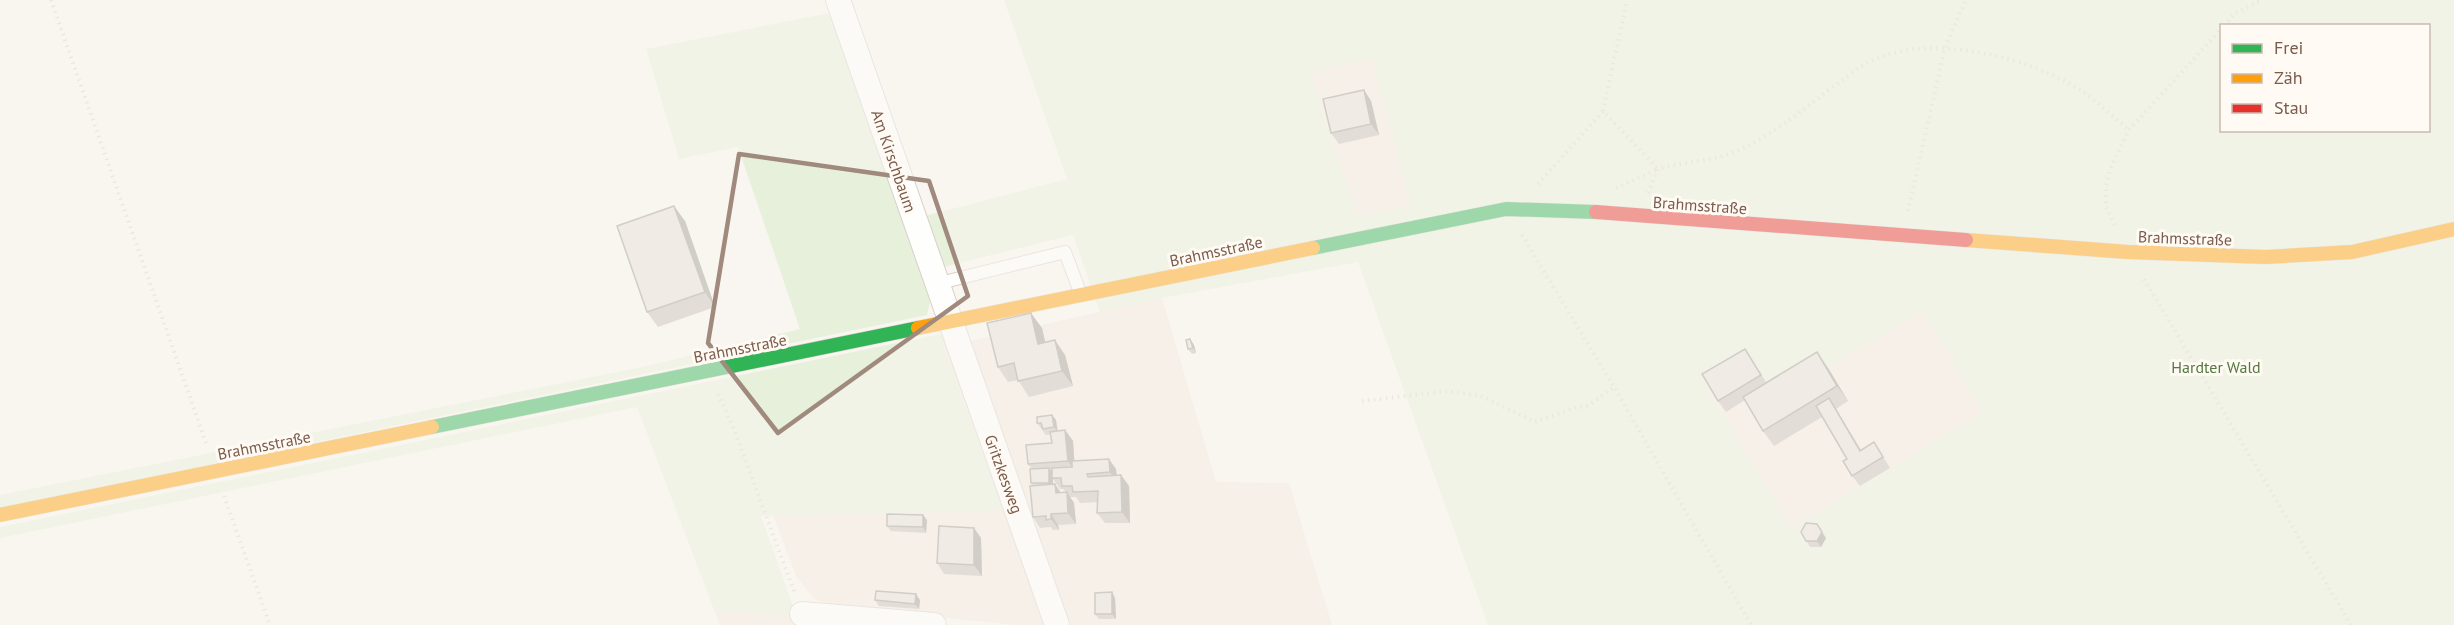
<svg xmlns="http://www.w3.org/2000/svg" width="2454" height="625" viewBox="0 0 2454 625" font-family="'PT Sans',sans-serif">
<rect width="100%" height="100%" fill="#f9f5f0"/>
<!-- residential -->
<path fill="#f2e8de" d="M1372,57L1412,206L1358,217L1309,72Z
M1162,298L1216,482L1289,483L1332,625H1015L840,607L815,600L796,576L773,515L1004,510L944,347Z
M1923,310L1983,412L1791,529L1706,387L1752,358L1776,397Z
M714,610L797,617L887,625H720Z"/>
<!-- green -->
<path fill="#e7f0db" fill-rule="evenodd" d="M1004,0H2454V625H1488L1358,262L1162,298L1100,312L1073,235L939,268L921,217L1067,179ZM2222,26H2428V130H2222ZM1372,57L1411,206L1358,217L1309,73ZM1923,311L1983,412L1791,529L1706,387L1752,359L1776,397Z
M835,12L931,297L927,315L0,508V495L647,366L800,329L738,147L679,159L646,49Z
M941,334L951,345L944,348L1004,510L761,516L797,617L714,610L637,407L0,538V527Z"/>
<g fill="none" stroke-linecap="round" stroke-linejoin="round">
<defs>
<path id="lane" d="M936,284L1065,252L1081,295"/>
<path id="street" d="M838,0L1057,625
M802,614L934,625"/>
<path id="fast" d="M1313,248L1506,209L1596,212
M432,427L918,328"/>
<path id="slow" d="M1966,240L2128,252L2266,257L2352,252L2454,229
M918,328L1313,248
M0,515L432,427"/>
<path id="jam" d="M1596,212L1966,240"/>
</defs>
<!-- lane casing -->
<use href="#lane" stroke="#d7d1cb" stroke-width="14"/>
<!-- street casing -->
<use href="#street" stroke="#d7d1cb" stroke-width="26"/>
<!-- fast casing -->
<use href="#fast" stroke="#d9d2cb" stroke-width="15"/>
<!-- slow casing -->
<use href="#slow" stroke="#d9d2cb" stroke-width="15"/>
<!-- jam casing -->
<use href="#jam" stroke="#d9d2cb" stroke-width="15"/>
<!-- path -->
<path stroke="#dcd5d0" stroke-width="4" stroke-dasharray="1.5 4.5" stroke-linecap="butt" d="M51,0L207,446
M2224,26L2235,13L2262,0
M1538,184L1603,111
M1616,188L1658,169L1603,111L1627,0
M1648,193L1658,169C1684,161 1711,162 1737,151C1784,130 1820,94 1862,66C1919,29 2030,56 2083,92C2099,103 2114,118 2129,130
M1908,211L1945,47L1966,0
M2115,225L2106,207V186L2110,169L2129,130L2222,28
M1522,235L1614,387L1751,625
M2144,279L2351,625
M718,394L734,429L795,594
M1362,401L1448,391L1481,396L1535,422L1577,407L1588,406L1614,387
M224,496L270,625"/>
<!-- lane -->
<use href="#lane" stroke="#fefefd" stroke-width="12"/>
<!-- street -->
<use href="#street" stroke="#fefefd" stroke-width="24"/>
<!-- fast -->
<use href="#fast" stroke="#30b455" stroke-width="14"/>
<!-- slow -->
<use href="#slow" stroke="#ff9f0a" stroke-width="14"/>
<!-- jam -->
<use href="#jam" stroke="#e5322d" stroke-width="14"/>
</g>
<!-- wall -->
<path fill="#c6bfb9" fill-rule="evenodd" d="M1364,90L1371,101L1379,135L1339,144L1331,133Z
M685,221L715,307L658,327L647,312Z
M1042,328L1045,342L1065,355L1073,386L1029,397L1018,380L1008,382L998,367Z
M1190,339L1194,345L1196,353L1192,354L1188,349Z
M1817,352L1828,368L1848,401L1836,409L1861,450L1874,442L1890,468L1860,486L1852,476L1847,459L1822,417L1774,446L1763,431L1745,400L1726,412L1718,401L1752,360L1766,382Z
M1052,415L1056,420L1057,431L1065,430L1073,441L1074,461L1116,469L1117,475H1121L1129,486L1130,523H1105L1097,513L1098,502L1080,503L1076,497H1070L1074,503L1076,524L1058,525L1059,530H1053L1051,527L1040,528L1033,517V485L1031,483L1032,469L1028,464L1052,443L1051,434L1046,435L1037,423ZM1053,479L1060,489H1063L1066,492L1061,493L1055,484H1053Z
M927,520L926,533L891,531L887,526Z
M1801,532L1826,538L1821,547H1810Z
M981,538L982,576L944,574L937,563Z
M1112,592L1115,598L1116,619H1099L1095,614Z
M875,600H920L919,609L879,606Z"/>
<!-- shaded-wall -->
<path fill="#a19b96" d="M1364,90L1371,101L1379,135L1371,124Z
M674,206L685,221L715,307L705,292Z
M1031,313L1042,328L1049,359L1038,344Z
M1190,339L1194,345L1196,353L1193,348Z
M1055,340L1065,355L1073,386L1062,371Z
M1817,352L1828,368L1848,401L1837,386Z
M1829,398L1836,409L1867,461L1860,451Z
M1052,415L1056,420L1058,433L1054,427Z
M1065,430L1073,441L1075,471L1068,461Z
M1109,459L1116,469L1117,483L1110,472Z
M1049,468L1053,473V489L1049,483Z
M1121,475L1129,486L1130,523L1122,512Z
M1055,484L1062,495L1056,493Z
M1067,492L1074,503L1076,524L1068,513Z
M1051,514L1058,525L1059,530L1051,519Z
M923,515L927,520L926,533L923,527Z
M1817,524L1826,538L1821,547L1817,541Z
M974,528L981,538L982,576L974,565Z
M1112,592L1115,598L1116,619L1112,614Z
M916,594L920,600L919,609L915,604Z"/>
<!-- building -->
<path fill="#e6ded7" stroke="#a19b96" stroke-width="1.5" d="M1364,90L1371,124L1331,133L1323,99Z
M674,206L705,292L647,312L617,226Z
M1031,313L1038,344L1055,340L1062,371L1018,381L1014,363L998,367L987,323Z
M1190,339L1193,348L1188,349L1186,340Z
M1745,349L1761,375L1718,401L1702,374Z
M1817,352L1837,386L1763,431L1743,397Z
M1829,398L1860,451L1874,442L1883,457L1852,476L1843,461L1847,459L1816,406Z
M1052,415L1054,427L1043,429L1041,423H1037V417Z
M1065,430L1068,461L1028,464L1026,445L1052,443L1050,432Z
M1109,459L1110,472L1087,474L1088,477L1121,475L1122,512L1097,513L1098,491L1073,492L1072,486H1062L1061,478H1052V468L1072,467V461Z
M1049,468V483H1031L1030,469Z
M1055,484L1056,493L1067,492L1068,513L1051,514V519L1046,520V516L1033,517L1030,486Z
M887,514L923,515V527L887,526Z
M1806,523L1817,524L1822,532L1817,541H1806L1801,532Z
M939,526L974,528V565L937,563Z
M876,591L916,594L915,604L875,600Z
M1112,592V614H1095V593Z"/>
<!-- marked area -->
<path d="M0 0H2454V625H0ZM739,154L929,181L968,296L778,433L708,343Z" fill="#f9f5f0" fill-opacity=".55" fill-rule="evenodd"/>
<path fill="none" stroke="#9f8a7d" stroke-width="4.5" stroke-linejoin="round" d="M739,154L929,181L968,296L778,433L708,343Z"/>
<g text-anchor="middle" stroke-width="6" stroke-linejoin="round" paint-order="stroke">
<!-- street labels -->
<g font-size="16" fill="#7a5c4d" stroke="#fffaf3">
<text transform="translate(894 161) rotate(71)" y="6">Am Kirschbaum</text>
<text transform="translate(1700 205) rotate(4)" y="6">Brahmsstraße</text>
<text transform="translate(2185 238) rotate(2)" y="6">Brahmsstraße</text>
<text transform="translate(1216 251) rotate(-12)" y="6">Brahmsstraße</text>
<text transform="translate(740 348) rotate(-11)" y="6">Brahmsstraße</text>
<text transform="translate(264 445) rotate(-11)" y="6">Brahmsstraße</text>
<text transform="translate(1004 474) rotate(70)" y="6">Gritzkesweg</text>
</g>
<!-- park labels -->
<g font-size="16" fill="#537a41" stroke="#fffaf3">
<text x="2216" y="373">Hardter Wald</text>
</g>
</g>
<!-- legend -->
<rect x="2220" y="24" width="210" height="108" fill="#fffaf3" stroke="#cabbb1" stroke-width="1.5"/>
<rect x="2232" y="44" width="30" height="9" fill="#30b455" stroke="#cabbb1" stroke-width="1.5"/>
<text x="2274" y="54" font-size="18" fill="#7a5c4d">Frei</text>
<rect x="2232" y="74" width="30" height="9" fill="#ff9f0a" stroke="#cabbb1" stroke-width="1.5"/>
<text x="2274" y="84" font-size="18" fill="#7a5c4d">Zäh</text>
<rect x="2232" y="104" width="30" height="9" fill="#e5322d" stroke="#cabbb1" stroke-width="1.5"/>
<text x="2274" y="114" font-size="18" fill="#7a5c4d">Stau</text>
</svg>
